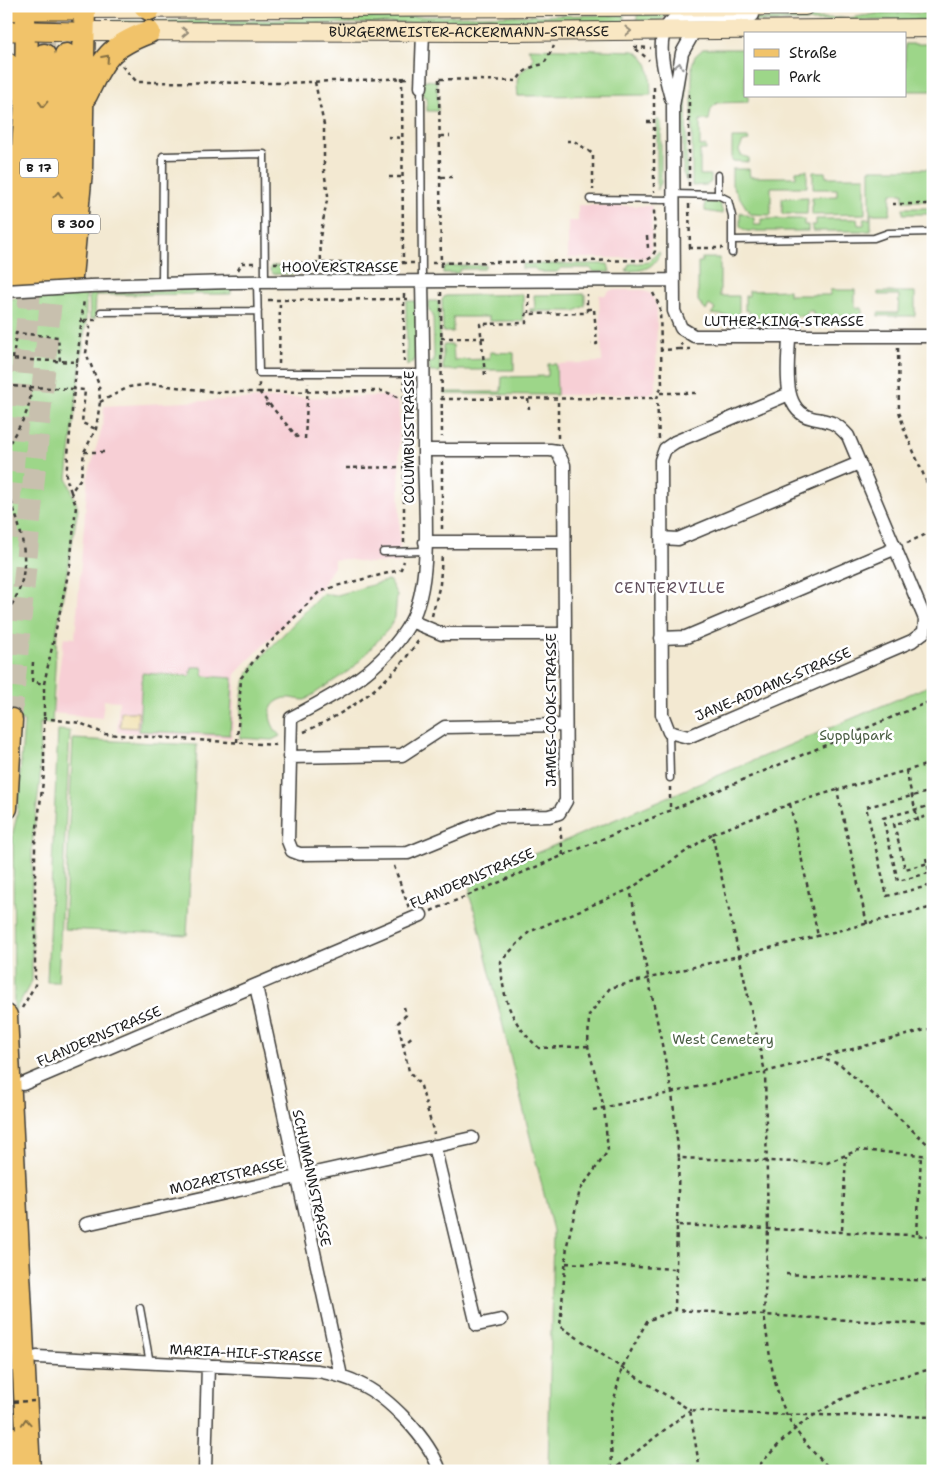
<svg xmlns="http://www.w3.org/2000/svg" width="939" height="1477" viewBox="0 0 939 1477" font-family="'Shantell Sans',sans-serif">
<rect width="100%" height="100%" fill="#fff"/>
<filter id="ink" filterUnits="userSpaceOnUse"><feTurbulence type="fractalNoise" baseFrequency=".02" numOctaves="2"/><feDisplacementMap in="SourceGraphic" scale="10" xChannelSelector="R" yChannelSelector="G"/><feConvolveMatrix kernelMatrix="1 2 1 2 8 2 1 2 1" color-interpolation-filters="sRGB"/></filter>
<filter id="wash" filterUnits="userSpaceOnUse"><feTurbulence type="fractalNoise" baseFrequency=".0096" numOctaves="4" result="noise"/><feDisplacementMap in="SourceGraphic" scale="20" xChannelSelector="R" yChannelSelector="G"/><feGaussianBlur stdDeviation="1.12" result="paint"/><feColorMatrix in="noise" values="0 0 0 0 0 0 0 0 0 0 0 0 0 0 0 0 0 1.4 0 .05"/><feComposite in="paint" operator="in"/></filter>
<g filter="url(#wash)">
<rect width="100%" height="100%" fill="#f3e9d2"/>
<!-- built -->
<path fill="#f7cfd5" d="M578,205L652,206L651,254L645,258H568V221H578Z
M611,290H643L651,294L655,301L657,309L656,390L649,394L557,395L556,364L602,362L599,295H605Z
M385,396L392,398L399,404L400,563H367L347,559L334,560V567L320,588L236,673L232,738L117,732L119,701L104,700L102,718L53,713L64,637L75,638L88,476L103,424L104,406L264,398Z"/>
<!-- green -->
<path fill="#9dd689" stroke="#5c7952" d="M882,13H933V20L696,22V19L849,18Z
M637,14H667L659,22H637Z
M624,15V22L107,25V21L272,20L307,17Z
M905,44H933V91H905Z
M528,48L634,51C652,59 650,77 651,95L518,96C516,76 516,75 532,63L533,57Z
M703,49H745V96H748V102L717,103L711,109L709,120H700V146H706V150H700V175H711V182L707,185L692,186V65L695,56Z
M686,63V72L687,183L683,173V83Z
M423,80L437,81L438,111H427V97L423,96Z
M657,119L661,122V183L657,190Z
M732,138H748L749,141L743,142L739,150L741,155L749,158V162L732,161Z
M732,169H749L750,177H796V171L807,170V187H771V215L750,214L732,185Z
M870,169H933V201H903V193H891L890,214H871V231H812V225H816V219H857L858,225H864V219H870Z
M813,172H825L826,177H865V214L812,215V197L837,196V189H813Z
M808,197L807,214H782V198Z
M705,201L720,203L723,214L705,211Z
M903,208H933V214H903Z
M740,212L754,218V225H761V219H804V225H808V231H747L740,227Z
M658,252L660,253C653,269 643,271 626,271L629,264L649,262Z
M702,258H720V296H739V317L711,314L715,309L709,305L706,311L698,301V262H702Z
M522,264H608L610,272H594L590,268H561L557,272H538L534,268L522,269Z
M318,265V270L314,274L310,269L297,270L293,274H273L270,271L271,266Z
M328,265H356V269L351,274H333L328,270Z
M363,265H399L402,273H395L390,269H376L368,274L363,269Z
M486,265L484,269H461L458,273H443V268L447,266Z
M231,288V294L96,295L95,319H90L89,294Z
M789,290V295H830V290H855V308H862V316L813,317V311H807V316L750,317L749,311L745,310V296H749V291Z
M878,292H915V316H878V313H898L899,295H878Z
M86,293V320L67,478L78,508L57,630L52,724L40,723V779L32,846V981L14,1012L13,832L17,816L24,721L6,720V299Z
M523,294V321H489V317H453V332H443L442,300L445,296Z
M585,294V306L575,311H530V309H535L534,295Z
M406,301H416L417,356L414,361L407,366Z
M429,301H437L439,304L440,372H430L429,363L434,362L433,314L429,311Z
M443,345H453L454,360L489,359L490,352L514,353V370H443Z
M548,364H556L557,395L444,394V392H501L502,377L548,376Z
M389,580L397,595L395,617L391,626L353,668L305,700C298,700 291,697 285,698C263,704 269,724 280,736L272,740L240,738C242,715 238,686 252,667L323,593L334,596Z
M192,667H202L204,676L233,678L230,735L139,731L142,673L190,676Z
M933,684V1471H548L553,1231L476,915L469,895L473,880Z
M58,730L70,731L58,982H47Z
M73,739L197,745L187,935L64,929Z"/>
<!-- sand -->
<path fill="#eeda9e" stroke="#857b5d" d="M121,712H138L137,728L120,727Z"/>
</g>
<g filter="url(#ink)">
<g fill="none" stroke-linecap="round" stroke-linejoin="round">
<!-- highway-tunnel -->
<path stroke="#c8c0ae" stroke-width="22" stroke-dasharray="22 11" stroke-linecap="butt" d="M44,55L45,6
M6,538L31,280
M11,720L53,278"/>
<defs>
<path id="lane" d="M421,94L422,281
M718,175V195
M673,194L718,195L728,200L732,216V253
M590,199L673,200
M732,240L874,238L888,233L933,232
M257,282L259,373H424
M162,283L163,156L264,154L265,282
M101,312L258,311
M383,552L425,551
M669,732L670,778
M140,1308L150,1363"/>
<path id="street" d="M695,30L682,53L673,106L674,311L681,328L694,336H933
M421,87L423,32
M671,98C665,75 649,26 681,16L753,15
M422,281C423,338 424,395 424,451C424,499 434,582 410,623C383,670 337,694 291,718L288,841L292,851L300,854L408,853L496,817L549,816L559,813L566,801L564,465L557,451L550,450H424
M90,286L232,282L673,280
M789,336C789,361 779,411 812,418C830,422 835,421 848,436L925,619L924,632L912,641L688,737L669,732L662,714L661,460L665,449L675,442L789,394
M661,538L678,539L859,463
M425,542H564
M411,621L442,634H565
M661,638L686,637L896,548
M289,757L402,755L445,727L565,725
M256,986L341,1376
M23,1084L421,915
M434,1146L477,1325L501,1320
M86,1224L472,1138
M37,1357L318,1371C332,1374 345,1376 358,1383C389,1397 429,1439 440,1471
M205,1471L208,1365"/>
<g id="secondary">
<path d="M84,9L805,6"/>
<path id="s1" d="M84,31L509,32L933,28"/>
</g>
<path id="primary" d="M6,11L35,10
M6,31H35"/>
<path id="highway" d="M145,6L149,9
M6,63L19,81L24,96
M86,95C104,58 109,47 149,32
M71,277L81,171L84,6
M53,278L66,55
M31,280L43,112L44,55
M15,281L26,101L27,6
M6,808L11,720
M6,1016L29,1471
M6,1435L8,1471"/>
</defs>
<!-- lane casing -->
<use href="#lane" stroke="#3c3b37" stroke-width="9"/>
<!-- street casing -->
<use href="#street" stroke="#3c3b37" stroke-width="15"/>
<!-- secondary casing -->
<use href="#secondary" stroke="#3c3b37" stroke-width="20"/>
<!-- primary casing -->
<use href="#primary" stroke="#3c3b37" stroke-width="21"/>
<!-- highway casing -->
<use href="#highway" stroke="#3c3b37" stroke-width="25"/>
<!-- path -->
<path stroke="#3c3b37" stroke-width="2.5" stroke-dasharray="4 4" stroke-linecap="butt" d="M634,47L651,48
M636,49L649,60
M122,66L137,82L284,83L409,78
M402,77L403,263
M439,79L441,269
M440,79L517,81C523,70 532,66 544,64L554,46
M315,82L324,125V171L328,195L320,237L321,263
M654,87V192
M647,122H654
M441,136H450
M388,137L403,138
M567,141H574L593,154V190
M389,177H404
M441,177H452
M689,186V94
M689,204L690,248
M892,204H933
M647,236L648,248
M689,248H723
M274,263H414
M432,263L647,260L652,257L655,251L654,210
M238,270L242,263H256
M441,292L442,437
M653,293L660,307L661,350
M404,294V363
M529,294V313
M268,300L410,299
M587,309H594L597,344H591
M84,320H96
M441,338H486
M898,348L899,411L904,429L933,497
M679,349H690
M6,359L77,362L74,389L85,390L82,423L96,429
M13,359L16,333L58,337L60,361
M77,362L84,299
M279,364L280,300
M485,375L480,324L526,323V314L587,313V294
M6,386L74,389L66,477L71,492
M259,392L384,391L399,398L411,399
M259,392L299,439
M660,393H698
M441,399L657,398
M528,399L529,409
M100,402L129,387L151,384L216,392H259V382
M265,405L270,404
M558,438V399
M305,439L308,383
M659,439L657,398L662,385L661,350L679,349L682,343
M6,450C16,428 33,413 30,387
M84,452H107
M346,468L404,467
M6,486C21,530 38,571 6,613
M442,529V462
M404,543V381
M907,543L933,531
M432,616L440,584L442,555
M33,662L32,681L43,684
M43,718L80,723L105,734L275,745L278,743
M304,732C351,711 392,682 420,638
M237,742L241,678L259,654L319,592L336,586L396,571L401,569L404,561
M906,771L919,825
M670,787V812
M837,790L790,804L712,834L765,1072L768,1229L764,1315L933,1325
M933,791L866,807L887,896L933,885
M790,804L818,936
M933,805L883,818L898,881L933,872
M933,815L894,824L905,869L933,862
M560,827L563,856
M712,834L630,889L672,1093L679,1158L827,1163L858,1150L933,1156
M926,858L933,888
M394,866L409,908
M431,911L933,700
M867,924L837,790L933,763
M404,1007L406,1015L398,1023L409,1071L421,1086L434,1134
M22,1008L35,985V843L44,774V684L70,565L76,506L71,492L81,478L84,452L96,429L100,402L99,385L86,353L90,328L82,320
M402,1045L414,1035
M588,1046L539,1048C511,1023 502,999 501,961L529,932L630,889
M818,1058L840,1064L933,1149
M593,1110L765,1072L933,1028
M677,1225L679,1158
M842,1230L846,1156
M917,1234L921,1155
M566,1263L676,1269
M786,1274L933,1281
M612,1469L610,1415L622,1368L647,1321L675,1310
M612,1471L690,1410L622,1368L560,1326L567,1245L580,1190L608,1151L604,1108L588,1046L589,1015L610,988L933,907
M700,1471L690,1410C771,1417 852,1414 933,1417
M754,1471C767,1457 780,1442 794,1430C835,1397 882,1379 933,1369
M833,1471C776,1421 774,1386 764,1315L675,1310L677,1225L933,1236"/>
<!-- lane -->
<use href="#lane" stroke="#fff" stroke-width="6"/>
<!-- street -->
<use href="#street" stroke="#fff" stroke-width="12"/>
<!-- secondary -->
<use href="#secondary" stroke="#f9e7c3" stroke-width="18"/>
<!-- primary -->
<use href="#primary" stroke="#f1c36a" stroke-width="19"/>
<!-- highway -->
<use href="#highway" stroke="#f1c36a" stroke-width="22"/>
<defs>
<path id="street-bridge" d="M6,291L90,286"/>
<path id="primary-bridge" d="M35,10H74
M35,31L74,32"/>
</defs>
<!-- street-bridge casing -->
<use href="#street-bridge" stroke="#3c3b37" stroke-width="15" stroke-linecap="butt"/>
<!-- primary-bridge casing -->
<use href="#primary-bridge" stroke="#3c3b37" stroke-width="21" stroke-linecap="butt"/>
<!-- path-bridge -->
<path stroke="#3c3b37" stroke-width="2.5" stroke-dasharray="4 4" stroke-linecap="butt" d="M6,1402L36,1401"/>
<!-- street-bridge -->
<use href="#street-bridge" stroke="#fff" stroke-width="12"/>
<!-- primary-bridge -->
<use href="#primary-bridge" stroke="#f1c36a" stroke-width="19"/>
</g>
<!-- one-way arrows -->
<defs><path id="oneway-chevron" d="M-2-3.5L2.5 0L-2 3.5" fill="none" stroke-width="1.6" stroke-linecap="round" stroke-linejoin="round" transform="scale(1.25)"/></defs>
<g stroke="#968c78">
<use href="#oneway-chevron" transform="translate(628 31) rotate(-1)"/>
<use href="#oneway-chevron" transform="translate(185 32)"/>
</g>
<g stroke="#867043">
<use href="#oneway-chevron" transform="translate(106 58) rotate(-48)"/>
<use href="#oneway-chevron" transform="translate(43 104) rotate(92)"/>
<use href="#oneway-chevron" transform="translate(58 195) rotate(-86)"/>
<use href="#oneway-chevron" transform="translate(26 1422) rotate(-94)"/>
</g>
<use stroke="#999" href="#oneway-chevron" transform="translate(679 66) rotate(-79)"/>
</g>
<g text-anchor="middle" stroke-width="5" stroke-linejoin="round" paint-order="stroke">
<!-- shield labels -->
<g fill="#fff" stroke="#606060" stroke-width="1">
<rect x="20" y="158.5" width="38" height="19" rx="4"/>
<rect x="52" y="214.5" width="48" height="19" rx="4"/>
</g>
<g font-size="12" font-weight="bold" fill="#1c1c1c">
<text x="39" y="172">B 17</text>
<text x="76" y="228">B 300</text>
</g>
<!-- street labels -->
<g font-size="14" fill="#1c1c1c" stroke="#fff">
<text dy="5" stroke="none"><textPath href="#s1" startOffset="385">BÜRGERMEISTER-ACKERMANN-STRASSE</textPath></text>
<text x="340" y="272">HOOVERSTRASSE</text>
<text x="784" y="326">LUTHER-KING-STRASSE</text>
<text transform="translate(409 437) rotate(-90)" y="5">COLUMBUSSTRASSE</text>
<text transform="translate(773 684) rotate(-23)" y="5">JANE-ADDAMS-STRASSE</text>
<text transform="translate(551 710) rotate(-90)" y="5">JAMES-COOK-STRASSE</text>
<text transform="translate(472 878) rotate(-23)" y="5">FLANDERNSTRASSE</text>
<text transform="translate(99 1036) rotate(-23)" y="5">FLANDERNSTRASSE</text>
<text transform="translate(227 1176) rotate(-13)" y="5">MOZARTSTRASSE</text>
<text transform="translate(312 1178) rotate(78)" y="5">SCHUMANNSTRASSE</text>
<text transform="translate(246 1353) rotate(3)" y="5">MARIA-HILF-STRASSE</text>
</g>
<!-- park labels -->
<g font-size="14" fill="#495d42" stroke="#fff">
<text x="856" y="740">Supplypark</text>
<text x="723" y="1044">West Cemetery</text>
</g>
<!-- neighbourhood labels -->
<g font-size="15" letter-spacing="1" fill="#61505d" stroke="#fff">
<text x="670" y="593">CENTERVILLE</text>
</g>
</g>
<!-- margin -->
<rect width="939" height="1477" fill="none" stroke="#fff" stroke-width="25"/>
<!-- legend -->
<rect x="744" y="32" width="162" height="65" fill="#ffffff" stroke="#a4a4a4"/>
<rect x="754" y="49" width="25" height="8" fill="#f1c36a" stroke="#a4a4a4"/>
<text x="789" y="58" font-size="15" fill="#1c1c1c">Straße</text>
<rect x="754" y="70" width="25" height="15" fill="#9dd689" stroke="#a4a4a4"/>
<text x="789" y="82" font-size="15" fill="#1c1c1c">Park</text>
</svg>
